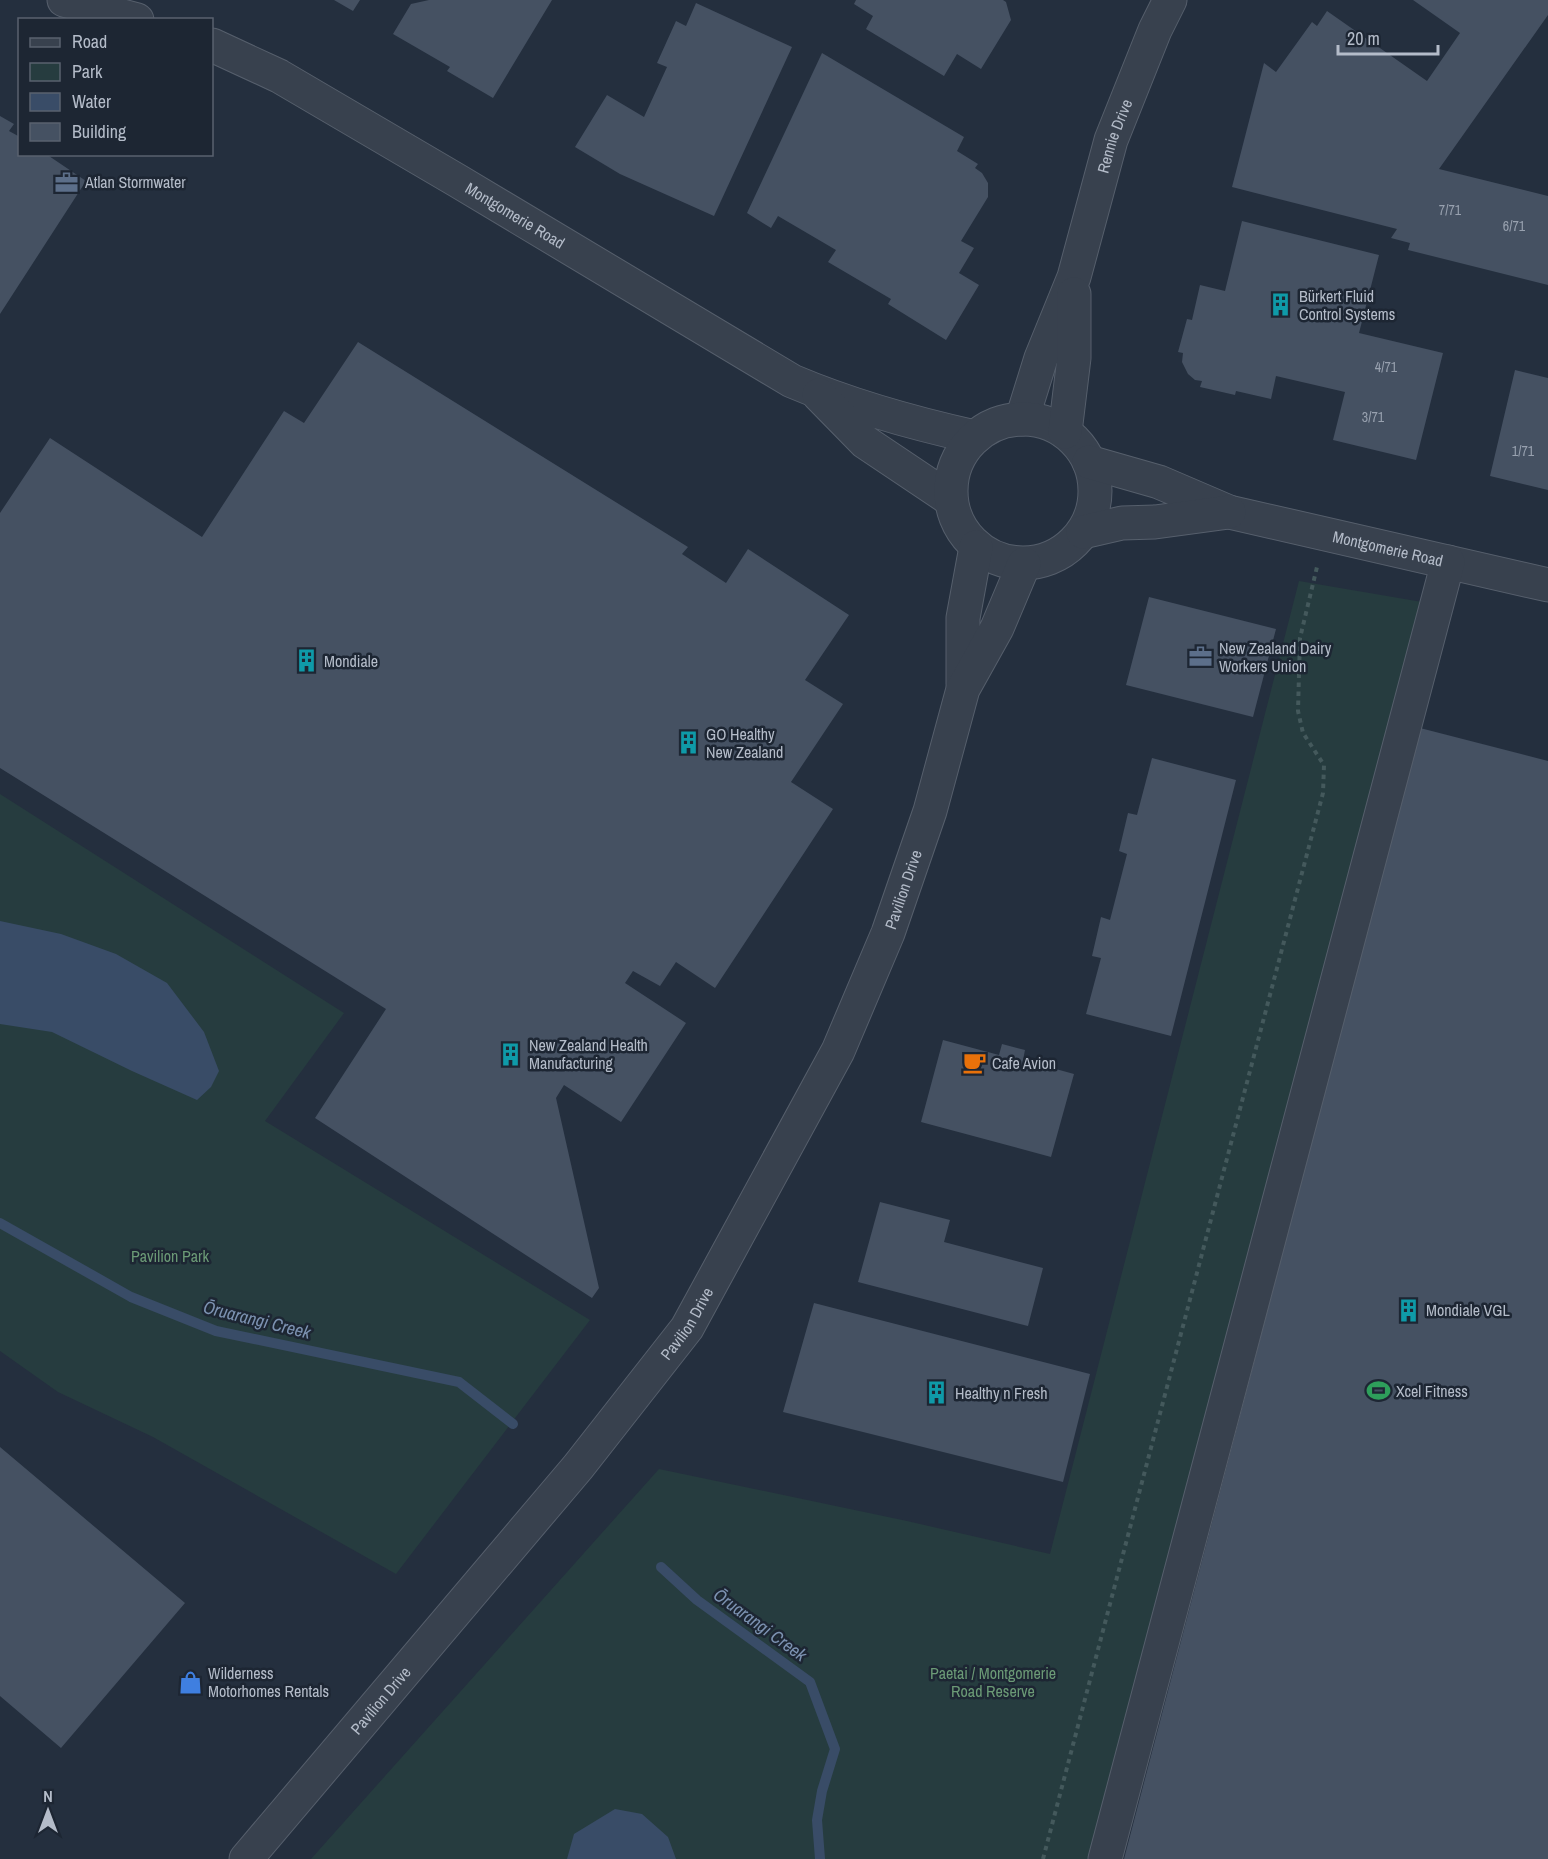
<svg xmlns="http://www.w3.org/2000/svg" width="1548" height="1859" viewBox="0 0 1548 1859" font-family="'Archivo Narrow',sans-serif">
<rect width="100%" height="100%" fill="#242f3e"/>
<!-- green -->
<path fill="#263c3f" d="M1299,581L1428,603L1088,1859H311L659,1469L907,1521L1050,1554Z
M0,794L344,1013L265,1121L590,1320L396,1574L153,1437L58,1392L0,1351Z"/>
<!-- water -->
<path fill="#394c67" d="M0,921L61,934L116,954L167,983L204,1032L219,1071L211,1087L197,1100L132,1071L52,1032L0,1024Z
M615,1809L642,1814L668,1837L676,1859H567L574,1834Z"/>
<g fill="none" stroke-linecap="round" stroke-linejoin="round">
<!-- stream -->
<path stroke="#394c67" stroke-width="10" d="M0,1223L131,1297L216,1331L459,1382L513,1424
M661,1567L697,1600L810,1682L835,1749L822,1791L817,1820L820,1859"/>
</g>
<!-- building -->
<path fill="#455162" d="M334,0H360L353,11Z
M429,0H552L493,98L447,71L450,67L393,34L411,4Z
M856,0H1003L1006,2L1011,20L981,69L957,54L944,76L866,29L873,16L854,4Z
M1413,0H1548V15L1439,169L1548,196V285L1408,250L1410,243L1391,238L1397,229L1232,187L1264,63L1276,72L1312,22L1317,26L1327,11L1427,81L1460,33Z
M696,3L792,47L714,216L620,174L575,147L607,95L644,117L667,67L657,63L676,21L686,26Z
M822,53L964,137L957,151L978,164L975,168L982,173L988,183V197L961,241L974,248L959,273L979,285L946,340L888,304L891,299L828,262L836,250L778,216L771,228L747,213Z
M0,116L14,124L9,131L20,137V154H46L86,181L0,314Z
M1242,221L1379,255L1359,333L1443,353L1416,460L1333,440L1345,392L1276,376L1271,399L1236,391L1235,395L1200,387L1202,381L1195,380L1188,374L1182,362L1183,353L1178,352L1187,319L1192,320L1200,285L1225,291Z
M358,342L688,547L682,554L726,583L748,549L849,615L805,680L843,704L791,782L833,809L715,988L676,962L660,986L633,971L625,983L686,1023L621,1122L564,1085L556,1098L599,1288L592,1298L315,1118L386,1009L0,768V513L50,438L202,537L284,411L304,423Z
M1515,370L1548,378V490L1490,476Z
M1149,597L1276,629L1253,717L1126,685Z
M1420,728L1548,761V1859H1124Z
M1152,758L1236,780L1171,1036L1086,1014L1101,958L1092,956L1101,917L1110,920L1127,854L1119,851L1128,813L1137,815Z
M943,1040L999,1055L1002,1044L1025,1050L1023,1060L1074,1074L1051,1157L921,1122Z
M880,1202L950,1220L944,1242L1043,1268L1028,1326L858,1282Z
M814,1303L1090,1374L1063,1482L783,1412Z
M0,1447L185,1603L61,1748L0,1696Z"/>
<g fill="none" stroke-linecap="round" stroke-linejoin="round">
<defs>
<g id="minor">
<path d="M64,0L137,20"/>
<path id="s1" d="M212,45L279,76L458,181L792,381C851,406 912,423 975,437"/>
<path d="M819,395L865,442L950,499"/>
<path id="s2" d="M1022,419L1041,358L1074,277L1111,140L1155,30L1170,0"/>
<circle cx="1023" cy="491" r="72"/>
<path d="M1065,432L1074,358V294"/>
<path id="s3" d="M1089,462L1159,482L1229,512L1548,585"/>
<path d="M1083,532L1122,523L1155,522L1229,512"/>
<path d="M963,684V618L976,547"/>
<path id="s4" d="M246,1859L578,1467L687,1328L838,1051L888,933L930,811L963,689L997,628L1024,564"/>
<path d="M1105,1859L1448,562"/>
</g>
</defs>
<!-- minor casing -->
<use href="#minor" stroke="#565f6c" stroke-width="35"/>
<!-- path -->
<path stroke="#44595c" stroke-width="4" stroke-dasharray="4.5 4.5" stroke-linecap="butt" d="M1043,1859L1323,793L1324,765L1303,733L1298,711L1300,638L1317,567"/>
<!-- minor -->
<use href="#minor" stroke="#38414e" stroke-width="33"/>
</g>
<!-- icons -->
<defs>
<symbol id="office-bare" viewBox="-9 -9 18 18"><path d="M-6-3h4V-5.5h4V-3h4V5H-6ZM-1-4.5V-3h2v-1.5ZM-6 0V1H6V0Z" fill="#5c6f8a" stroke="#1d2633" stroke-width="2.5" paint-order="stroke"/></symbol>
<symbol id="building-bare" viewBox="-9 -9 18 18"><path d="M-4-6H4V6H1V3H-1V6H-4ZM-2.5-4.3h1.7v1.8h-1.7ZM.8-4.3h1.7v1.8H.8ZM-2.5-1h1.7V.8h-1.7ZM.8-1h1.7V.8H.8Z" fill="#0f9aa8" stroke="#1d2633" stroke-width="2.5" paint-order="stroke"/></symbol>
<symbol id="cafe-bare" viewBox="-9 -9 18 18"><path d="M-5.5-4.5H6V0H3Q3 3.5 0 3.5H-2.5Q-5.5 3.5-5.5 0ZM3-3.2v2h1.7v-2ZM-6 4.5H4V6H-6Z" fill="#e8710a" stroke="#1d2633" stroke-width="2.5" paint-order="stroke"/></symbol>
<symbol id="stadium-bare" viewBox="-9 -9 18 18"><path d="M0-5a6.5 5 0 1 0 0 10a6.5 5 0 1 0 0-10ZM-3.5-1.8h7v3.6h-7Z" fill="#2e9e5b" stroke="#1d2633" stroke-width="2.5" paint-order="stroke"/></symbol>
<symbol id="shop-bare" viewBox="-9 -9 18 18"><path d="M-5-2.5h2.3a2.7 3.5 0 0 1 5.4 0H5L5.5 6h-11ZM-1.5-2.5h3a1.5 2.3 0 0 0-3 0Z" fill="#3f7fe0" stroke="#1d2633" stroke-width="2.5" paint-order="stroke"/></symbol>
</defs>
<g fill-rule="evenodd">
<use href="#office-bare" x="50" y="166" width="33" height="33"/>
<use href="#building-bare" x="1264" y="288" width="33" height="33"/>
<use href="#office-bare" x="1184" y="640" width="33" height="33"/>
<use href="#building-bare" x="290" y="644" width="33" height="33"/>
<use href="#building-bare" x="672" y="726" width="33" height="33"/>
<use href="#building-bare" x="494" y="1038" width="33" height="33"/>
<use href="#cafe-bare" x="958" y="1046" width="33" height="33"/>
<use href="#building-bare" x="1392" y="1294" width="33" height="33"/>
<use href="#stadium-bare" x="1362" y="1374" width="33" height="33"/>
<use href="#building-bare" x="920" y="1376" width="33" height="33"/>
<use href="#shop-bare" x="174" y="1666" width="33" height="33"/>
</g>
<g text-anchor="middle" stroke-width="5" stroke-linejoin="round" paint-order="stroke">
<!-- number labels -->
<g font-size="14" fill="#98a1af">
<text x="1450" y="215">7/71</text>
<text x="1514" y="231">6/71</text>
<text x="1386" y="372">4/71</text>
<text x="1373" y="422">3/71</text>
<text x="1523" y="456">1/71</text>
</g>
<!-- street labels -->
<g font-size="16" fill="#b4bcc9" stroke="#1d2633">
<text dy="6" stroke="none"><textPath href="#s2" startOffset="298">Rennie Drive</textPath></text>
<text dy="6" stroke="none"><textPath href="#s1" startOffset="348">Montgomerie Road</textPath></text>
<text dy="6" stroke="none"><textPath href="#s3" startOffset="312">Montgomerie Road</textPath></text>
<text dy="6" stroke="none"><textPath href="#s4" startOffset="1180">Pavilion Drive</textPath></text>
<text dy="6" stroke="none"><textPath href="#s4" startOffset="694">Pavilion Drive</textPath></text>
<text dy="6" stroke="none"><textPath href="#s4" startOffset="208">Pavilion Drive</textPath></text>
</g>
<!-- poi labels -->
<g font-size="16" fill="#b4bcc9" stroke="#1d2633" text-anchor="start">
<text x="85" y="188">Atlan Stormwater</text>
<text x="1299" y="302">Bürkert Fluid<tspan x="1299" dy="18">Control Systems</tspan></text>
<text x="1219" y="654">New Zealand Dairy<tspan x="1219" dy="18">Workers Union</tspan></text>
<text x="324" y="667">Mondiale</text>
<text x="706" y="740">GO Healthy<tspan x="706" dy="18">New Zealand</tspan></text>
<text x="529" y="1051">New Zealand Health<tspan x="529" dy="18">Manufacturing</tspan></text>
<text x="992" y="1069">Cafe Avion</text>
<text x="1426" y="1316">Mondiale VGL</text>
<text x="1396" y="1397">Xcel Fitness</text>
<text x="955" y="1399">Healthy n Fresh</text>
<text x="208" y="1679">Wilderness<tspan x="208" dy="18">Motorhomes Rentals</tspan></text>
</g>
<!-- park labels -->
<g font-size="16" fill="#6b9a76" stroke="#1d2633">
<text x="170" y="1262">Pavilion Park</text>
<text x="993" y="1679">Paetai / Montgomerie<tspan x="993" dy="18">Road Reserve</tspan></text>
</g>
<!-- water labels -->
<g font-size="18" font-style="italic" fill="#7c92b1" stroke="#1d2633">
<text transform="translate(257 1320) rotate(14)" y="6">Ōruarangi Creek</text>
<text transform="translate(760 1625) rotate(36)" y="6">Ōruarangi Creek</text>
</g>
</g>
<!-- legend -->
<rect x="18" y="18" width="195" height="138" fill="#1d2633" stroke="#59626f" stroke-width="1.5"/>
<rect x="30" y="38" width="30" height="9" fill="#38414e" stroke="#59626f" stroke-width="1.5"/>
<text x="72" y="48" font-size="18" fill="#b4bcc9">Road</text>
<rect x="30" y="63" width="30" height="18" fill="#263c3f" stroke="#59626f" stroke-width="1.5"/>
<text x="72" y="78" font-size="18" fill="#b4bcc9">Park</text>
<rect x="30" y="93" width="30" height="18" fill="#394c67" stroke="#59626f" stroke-width="1.5"/>
<text x="72" y="108" font-size="18" fill="#b4bcc9">Water</text>
<rect x="30" y="123" width="30" height="18" fill="#455162" stroke="#59626f" stroke-width="1.5"/>
<text x="72" y="138" font-size="18" fill="#b4bcc9">Building</text>
<!-- north arrow -->
<g transform="translate(48 1811)" stroke="#1d2633" stroke-width="4.5" paint-order="stroke">
<path d="M0-4.5L10 22L0 15L-10 22Z" fill="#b4bcc9"/>
<text y="-9" font-size="16" font-weight="bold" text-anchor="middle" fill="#b4bcc9">N</text>
</g>
<!-- scale -->
<path d="M1338 45v9h100v-9" fill="none" stroke="#b4bcc9" stroke-width="3"/>
<text x="1347" y="45" font-size="18" fill="#b4bcc9" stroke="#1d2633" stroke-width="4.5" paint-order="stroke">20 m</text>
</svg>
